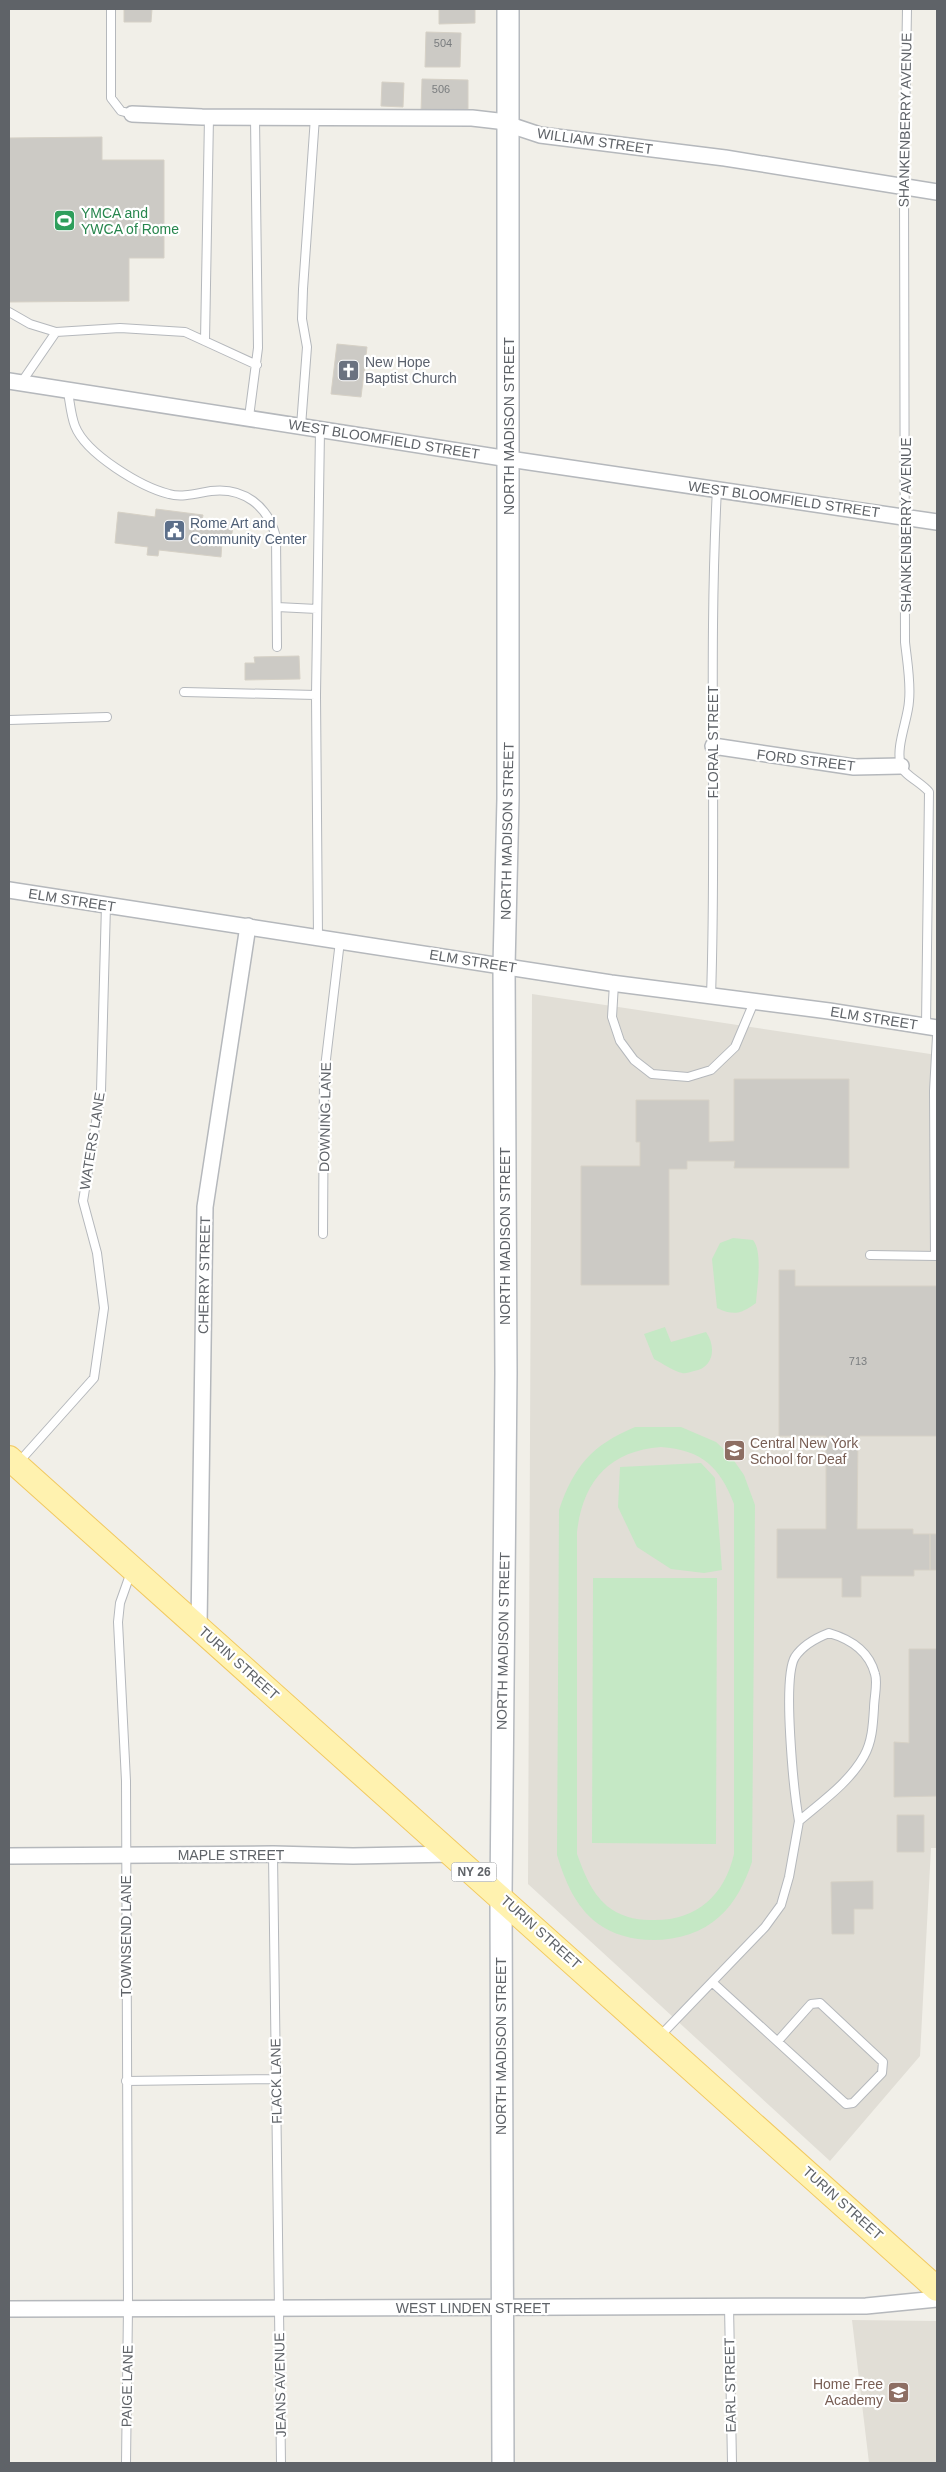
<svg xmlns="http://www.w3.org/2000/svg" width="946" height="2472" viewBox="0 0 946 2472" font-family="Arial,sans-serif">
<rect width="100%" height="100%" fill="#f1efe8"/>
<!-- education -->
<path fill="#e1ded6" d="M532,994L937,1055V1848H931L920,2056L830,2161L528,1884Z
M852,2320L937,2321V2463H869Z"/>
<!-- green -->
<path fill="#c5e8c5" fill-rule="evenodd" d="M733,1238L753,1240C763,1252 757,1287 756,1303C741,1314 734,1316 717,1308L712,1259L720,1243Z
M665,1327L671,1342L706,1332C717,1348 713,1368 694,1371C690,1372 685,1374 682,1373C673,1371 662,1363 654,1359L644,1334Z
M635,1427H681L716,1442L730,1455L744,1475L755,1505L752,1862C745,1882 736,1902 719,1917C689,1945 630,1948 597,1923C575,1906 565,1881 557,1855L559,1510C574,1466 592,1445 635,1427ZM661,1447C702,1450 720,1467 734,1504V1854C724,1897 695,1922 650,1920C634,1920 620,1916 607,1906C591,1892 584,1873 577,1854V1532C583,1481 609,1451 661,1447Z
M701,1463L715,1478L722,1570L704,1573L671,1569L637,1547L618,1507L620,1467Z
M593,1578H717L716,1844L592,1843Z"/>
<!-- building -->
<path fill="#cccac5" stroke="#d6d1c6" d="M124,9H152L151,22H124Z
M439,9H475V23L439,24Z
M426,32L461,33L460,67H425Z
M422,79L468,80V113H421Z
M382,82L404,83L403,107L381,106Z
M102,137V160H164V258H129V301L9,302V138Z
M337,344L367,347L361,397L331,394Z
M156,509L203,515L202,521L233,525L231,542L222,541L221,557L159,550L158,556L147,555L148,547L115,543L118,512L155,517Z
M299,656L300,679L245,680V663H255L254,657Z
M734,1079H849V1168H734L735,1161H687V1169H669V1285H581V1166H640V1142H636V1100H709V1142L734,1141Z
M779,1270H795V1286H937V1436H858L857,1529H913V1534H930V1570H914V1576H861V1597H842V1578H777V1529H826V1436H779Z
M930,1534H937V1570H930Z
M909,1649H937V1796L894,1797V1742L909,1743Z
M897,1815H924V1852H897Z
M873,1881V1909H854V1934H832L831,1882Z"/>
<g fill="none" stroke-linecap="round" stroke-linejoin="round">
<defs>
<path id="lane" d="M111,9V98L121,111L132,114
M907,9L904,188L905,642C907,661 911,682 909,701C908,720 895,747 901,766C904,775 922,783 929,792L926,1026
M9,312L30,324L56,332
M205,341L209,117
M21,383L56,332L120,328L185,332L257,365
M68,392C70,403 71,416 75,426C86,454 141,487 169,494C182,498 198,493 211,491C244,487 268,506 276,537L277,647
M249,417L258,348L255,118
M301,426L307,347L302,319L303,289L315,117
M277,607L317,609
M184,692L316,695
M9,720L107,717
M318,937L316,695L320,430
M614,984L612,1017L620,1041L634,1060L652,1074L688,1077L711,1070L735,1047L754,1002
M711,996C717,827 708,658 717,489
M323,1234L324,1076L340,941
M870,1255L937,1256
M935,1256L934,1091L937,1036
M18,1463L94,1378L104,1308L97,1253L83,1201L101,1091L106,905
M829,1633C850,1639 869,1651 875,1674C878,1683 874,1698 874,1708C873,1725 872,1742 864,1756C849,1783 821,1802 799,1821C794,1793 782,1678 795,1657C803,1645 816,1638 829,1633Z
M273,1854L281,2463
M712,1982L846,2104L853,2103L882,2073L883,2062L820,2003L811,2004L778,2041
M660,2036L765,1927L781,1905L789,1877L799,1821
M126,2081L276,2079
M729,2306L732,2463
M126,2463L128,2308L126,1781L118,1622L120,1603L131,1572"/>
<path id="street" d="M132,114L202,117L472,118L498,121L540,135L725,158L937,192
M9,381L509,459L937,522
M713,746L854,767L901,766
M9,890L611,983L829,1011L937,1028
M199,1627L205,1207L248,926
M9,1856L273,1854L353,1856L452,1854
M9,2309L866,2306L937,2299"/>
<path id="secondary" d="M503,2463L501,1896L506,1373L504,966L508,799V9"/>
<path id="primary" d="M9,1458L937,2289"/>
</defs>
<!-- lane casing -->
<use href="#lane" stroke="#b5b8bc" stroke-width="10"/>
<!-- street casing -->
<use href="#street" stroke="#b5b8bc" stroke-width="18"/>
<!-- secondary casing -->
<use href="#secondary" stroke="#b6babf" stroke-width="24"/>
<!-- primary casing -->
<use href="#primary" stroke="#f2c960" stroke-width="26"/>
<!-- lane -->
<use href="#lane" stroke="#fff" stroke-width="8"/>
<!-- street -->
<use href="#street" stroke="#fff" stroke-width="15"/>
<!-- secondary -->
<use href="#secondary" stroke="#fff" stroke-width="21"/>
<!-- primary -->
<use href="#primary" stroke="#fff2af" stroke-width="24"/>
</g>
<!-- icons -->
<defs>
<symbol id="stadium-square" viewBox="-11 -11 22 22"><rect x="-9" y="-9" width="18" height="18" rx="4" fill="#2e9e5b" stroke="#fff"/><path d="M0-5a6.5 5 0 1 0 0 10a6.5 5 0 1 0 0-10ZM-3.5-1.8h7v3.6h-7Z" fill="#fff"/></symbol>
<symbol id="church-square" viewBox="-11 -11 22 22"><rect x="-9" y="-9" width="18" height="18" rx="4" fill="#6b7280" stroke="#fff"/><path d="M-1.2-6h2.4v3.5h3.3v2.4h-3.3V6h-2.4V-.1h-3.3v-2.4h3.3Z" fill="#fff"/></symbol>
<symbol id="civic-square" viewBox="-11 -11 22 22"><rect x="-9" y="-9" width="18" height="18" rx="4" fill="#5c6f8a" stroke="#fff"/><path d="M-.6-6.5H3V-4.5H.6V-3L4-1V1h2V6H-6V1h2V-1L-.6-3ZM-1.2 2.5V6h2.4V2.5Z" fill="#fff"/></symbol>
<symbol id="school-square" viewBox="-11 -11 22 22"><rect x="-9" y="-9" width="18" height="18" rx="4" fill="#8d6e63" stroke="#fff"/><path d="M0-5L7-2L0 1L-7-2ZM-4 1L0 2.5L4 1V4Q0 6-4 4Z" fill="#fff"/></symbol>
</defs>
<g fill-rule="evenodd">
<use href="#stadium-square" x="52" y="208" width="25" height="25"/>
<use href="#church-square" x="336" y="358" width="25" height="25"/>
<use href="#civic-square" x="162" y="518" width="25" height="25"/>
<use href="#school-square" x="722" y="1438" width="25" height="25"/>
<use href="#school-square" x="886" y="2380" width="25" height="25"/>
</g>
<g text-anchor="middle" stroke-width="4.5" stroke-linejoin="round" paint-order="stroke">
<!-- number labels -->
<g font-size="11" fill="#7a7d7f">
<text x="443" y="47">504</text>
<text x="441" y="93">506</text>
<text x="858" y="1365">713</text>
</g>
<!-- shield labels -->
<rect fill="#fff" stroke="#8f9295" stroke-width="1" x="451.5" y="1862.5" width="45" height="19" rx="4"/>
<g font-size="12" font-weight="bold" fill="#5f6368">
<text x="474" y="1876">NY 26</text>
</g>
<!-- street labels -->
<g font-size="14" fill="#5f6368" stroke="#fff">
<text transform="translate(905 120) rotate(-89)" y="5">SHANKENBERRY AVENUE</text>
<text transform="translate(595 141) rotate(8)" y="5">WILLIAM STREET</text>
<text transform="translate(509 426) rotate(-90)" y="5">NORTH MADISON STREET</text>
<text transform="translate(384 439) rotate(9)" y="5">WEST BLOOMFIELD STREET</text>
<text transform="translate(784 499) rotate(8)" y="5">WEST BLOOMFIELD STREET</text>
<text transform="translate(906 525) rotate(-90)" y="5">SHANKENBERRY AVENUE</text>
<text transform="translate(713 742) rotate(-90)" y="5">FLORAL STREET</text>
<text transform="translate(806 760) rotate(7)" y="5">FORD STREET</text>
<text transform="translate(507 831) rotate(-89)" y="5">NORTH MADISON STREET</text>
<text transform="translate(72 900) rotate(9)" y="5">ELM STREET</text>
<text transform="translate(473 961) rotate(9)" y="5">ELM STREET</text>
<text transform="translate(874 1018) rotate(9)" y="5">ELM STREET</text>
<text transform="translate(325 1117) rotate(-89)" y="5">DOWNING LANE</text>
<text transform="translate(92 1141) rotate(-81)" y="5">WATERS LANE</text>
<text transform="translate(505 1236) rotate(-90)" y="5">NORTH MADISON STREET</text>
<text transform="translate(204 1275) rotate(-89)" y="5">CHERRY STREET</text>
<text transform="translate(503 1641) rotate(-89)" y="5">NORTH MADISON STREET</text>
<text transform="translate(239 1663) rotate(42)" y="5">TURIN STREET</text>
<text x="231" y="1860">MAPLE STREET</text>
<text transform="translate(541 1932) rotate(42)" y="5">TURIN STREET</text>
<text transform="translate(126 1936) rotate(-90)" y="5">TOWNSEND LANE</text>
<text transform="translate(501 2046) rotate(-90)" y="5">NORTH MADISON STREET</text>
<text transform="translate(276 2081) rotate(-91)" y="5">FLACK LANE</text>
<text transform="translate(843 2203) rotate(42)" y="5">TURIN STREET</text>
<text x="473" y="2313">WEST LINDEN STREET</text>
<text transform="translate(280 2385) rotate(-91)" y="5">JEANS AVENUE</text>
<text transform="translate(730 2385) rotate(-91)" y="5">EARL STREET</text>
<text transform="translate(127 2386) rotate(-89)" y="5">PAIGE LANE</text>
</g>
<!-- leisure labels -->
<g font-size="14" fill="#27864d" stroke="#fff" text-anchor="start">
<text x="81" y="218">YMCA and<tspan x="81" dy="16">YWCA of Rome</tspan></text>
</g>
<!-- worship labels -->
<g font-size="14" fill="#5b616d" stroke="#fff" text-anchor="start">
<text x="365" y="367">New Hope<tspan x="365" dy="16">Baptist Church</tspan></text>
</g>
<!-- service labels -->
<g font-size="14" fill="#4e5e75" stroke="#fff" text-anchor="start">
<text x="190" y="528">Rome Art and<tspan x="190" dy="16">Community Center</tspan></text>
</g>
<!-- education labels -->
<g font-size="14" fill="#785e54" stroke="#fff" text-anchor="start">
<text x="750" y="1448">Central New York<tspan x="750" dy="16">School for Deaf</tspan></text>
<text x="883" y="2389" text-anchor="end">Home Free<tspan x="883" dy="16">Academy</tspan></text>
</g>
</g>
<!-- border -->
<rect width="946" height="2472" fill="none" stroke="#5f6368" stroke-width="20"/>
</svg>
